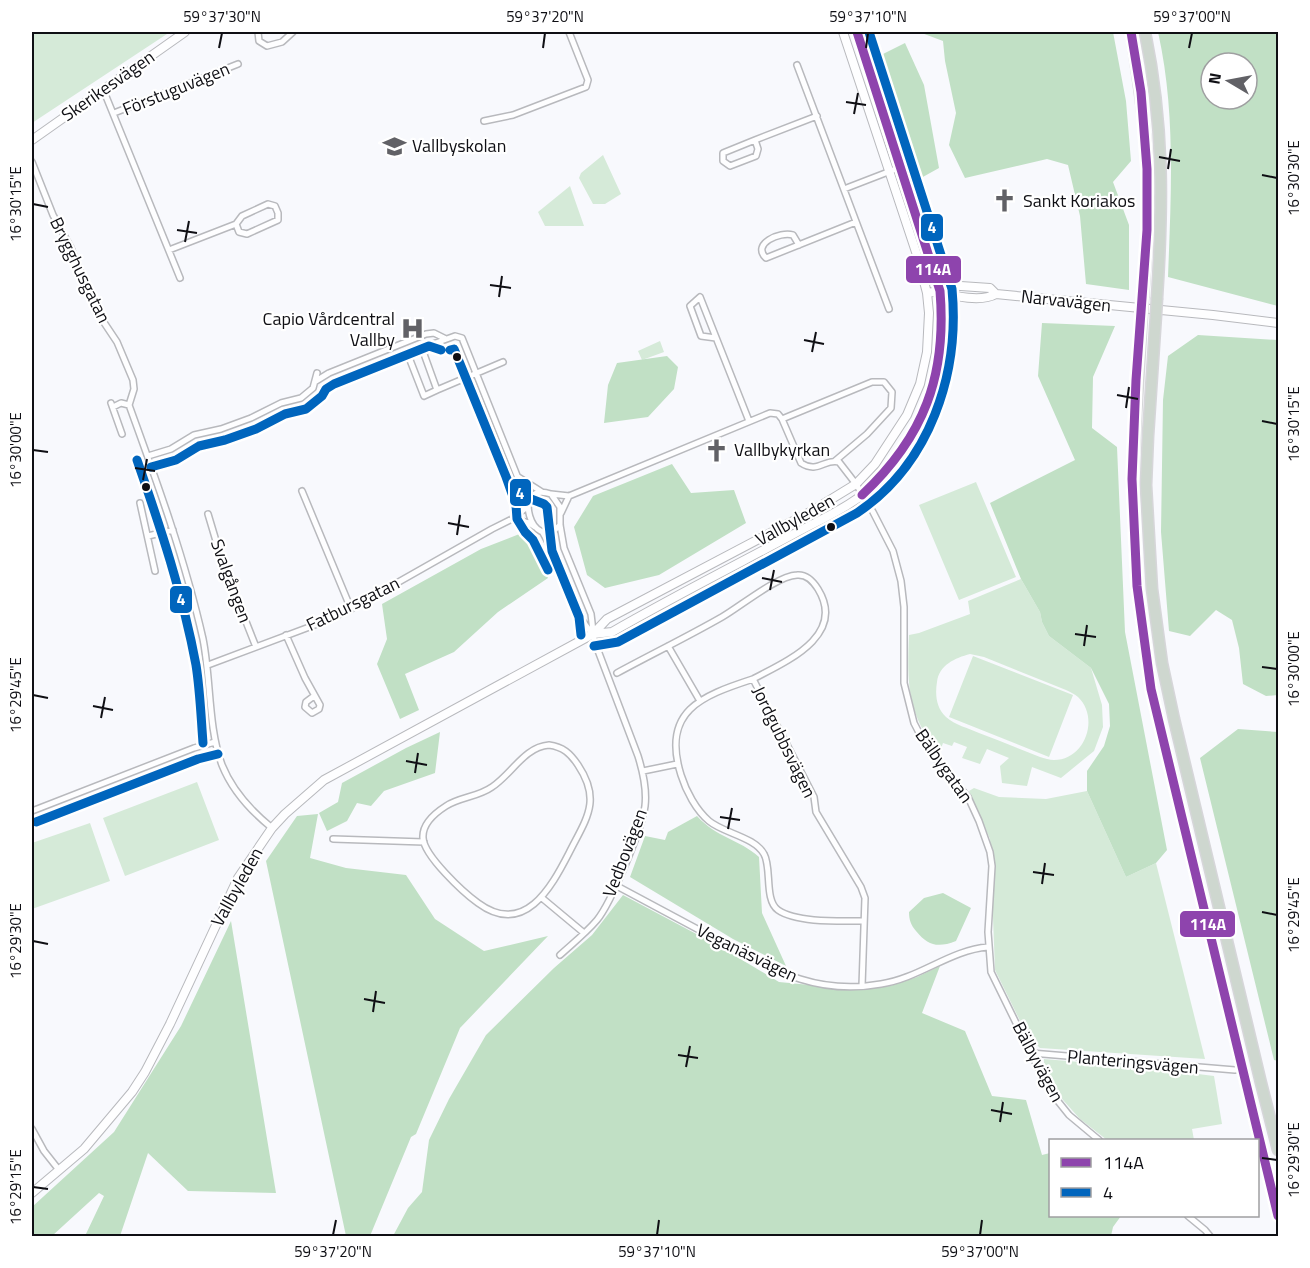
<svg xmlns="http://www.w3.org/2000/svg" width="1310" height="1268" viewBox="0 0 1310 1268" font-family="'Titillium Web',sans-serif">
<rect width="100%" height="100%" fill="#f8f9fd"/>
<!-- green -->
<path fill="#d5ead8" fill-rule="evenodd" d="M32,32H170L32,123Z
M603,155L621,194L605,204H593L579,178L581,173Z
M570,186L584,226H545L538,212Z
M660,341L664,352L642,360L638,351Z
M976,482L1016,577L959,600L919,505Z
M1021,579L1040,612L1042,622L1049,636L1091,668L1102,705L1103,727L1094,751L1061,778L1032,767L1027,786L1002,783L1000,766L1009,758L987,749L980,764L962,758L967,747L954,742L952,746L943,743L939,754C907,713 907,685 909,635L919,633L970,614L968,601ZM970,654L984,657L1066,690C1070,692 1075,694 1078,697C1100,718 1085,760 1054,760C1050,760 1044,758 1040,757C1020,749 1000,741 979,733C968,728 955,725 946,717C936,708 935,694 937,682C939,665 955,658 970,654Z
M973,656L1073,695L1049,757L949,717Z
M197,782L219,840L125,876L103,818Z
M974,788L999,797L1046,799L1087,791L1126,877L1156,863L1205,1059L1040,1048L1027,1035L995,970L990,839L969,791Z
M90,823L110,881L32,909V843Z
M1044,1059L1150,1068L1214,1076L1222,1124L1192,1129L1194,1140H1107L1080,1119L1063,1100L1044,1071Z"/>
<!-- forest -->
<path fill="#c1e0c5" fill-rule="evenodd" d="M919,32H1113L1126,101L1131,161L1113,182L1129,225V290L1086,284L1080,216L1068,165L1047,159L965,178L949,145L956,113L945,61L943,41Z
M1158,32H1278V306L1168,277C1171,195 1176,112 1158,32ZM1211,63H1247V99H1211Z
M905,43L924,85L939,168L921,178L881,55Z
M1042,323L1115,326L1093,377L1092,428L1117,447L1125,632L1167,850L1156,863L1126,877L1087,791V771L1104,746L1110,726L1109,704L1091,668L1049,636L1042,622L1040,612L1021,579L990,503L1075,460L1038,376Z
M1198,335L1278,340V695L1266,696L1243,684L1239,648L1232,620L1216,610L1190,636L1169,631L1161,532L1163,400L1168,356Z
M667,356L678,367L674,389L648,417L604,423L608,385L617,363Z
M672,464L691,493L734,490L746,523L659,575L605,588L587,575L574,527L593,496Z
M522,533L548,578L498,612L454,652L405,674L419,710L400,719L377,664L387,639L382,604L481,549Z
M1238,729L1278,732V1061L1274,1060L1200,758Z
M440,732L435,773L384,791L371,806L357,803L347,821L327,831L319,813L338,802L342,783L406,748Z
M318,814L310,858L346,868L406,875L435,919L484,951L548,936L460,1028L416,1134L411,1137L370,1236H346L266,861L297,816Z
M697,816C717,838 739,839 759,857L762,913L786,966L733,939L630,877L645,836L665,840L668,832Z
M943,893L971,908L956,941C938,948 928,946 916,931C911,925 909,920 909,912L924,898Z
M623,895L717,945L779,982L861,990L890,986L917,977L940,966L922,1013L965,1031L992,1096L1026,1100L1042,1155L1050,1153V1216H1121L1113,1227L1111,1236H393L408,1208L422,1192L429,1140L449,1099L486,1035L554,968L592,935Z
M231,921L276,1193L188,1191L148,1153L120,1236H85L104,1196L99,1193L52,1236H32V1207L114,1132L181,1026Z"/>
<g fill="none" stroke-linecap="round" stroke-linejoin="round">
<defs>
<path id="street" d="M258,32L259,41L267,46L282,42L293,32
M797,65L889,309
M103,89L180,278
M114,113L238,64
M484,121L513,115L586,87L588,80L569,32
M755,140L723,153V161L730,166L756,156L758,149L755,140L817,116
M32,162L53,215L71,248L97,312L117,342L133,380L134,389L129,405C157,482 185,559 203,639C211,679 208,728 222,765C232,790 251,811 272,828
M844,189L901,167
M799,245L793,235C780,231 751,244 766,258L856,222
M169,250L236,224L242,216L268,204L275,206L278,213V220L247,234L239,232L236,224
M716,338L701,336L690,306L700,297L749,421
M427,347L424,354L437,390L503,362
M316,381L329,373L426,334L434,333L446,339
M437,390L424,396L410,360L411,352L455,336L462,338L528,503
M111,403L122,434
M113,407L121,403L129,405
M782,419L872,382H884L892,392L891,408L867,434L835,461
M148,456L171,449L194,435L221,429L251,418L281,403L301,398L313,388L317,373
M520,478L542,492
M302,491L351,609
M551,494L569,496L770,413L778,414L782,419L801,463C818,474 825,458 839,462L856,484L873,512L893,551L901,581L904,607V683L914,723L927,748L968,797L979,821L990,852L992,866L988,932L991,972L1049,1090L1069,1115L1099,1140
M140,503L155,571
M561,513L569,496
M208,514L222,561L256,647
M512,519L529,523L535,527
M543,533C562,565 567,607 593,634
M148,536L173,530
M286,635L305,678L320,705L319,709L312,713L305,707L306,702L314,696
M668,646L700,701
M208,665L320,623L351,609L492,529L512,519L527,507
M617,673C652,654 687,637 722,617C741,606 777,576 797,575C807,574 813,581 818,589C847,636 785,662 753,679
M549,745C563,747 570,753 578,765C602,801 586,819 569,853C551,888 524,937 478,903C464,893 424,856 423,838C422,824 435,813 446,806C460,797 478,797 492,787C512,774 524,747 549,745Z
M643,771L677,764
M32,811L194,748L215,742
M333,839L424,842
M615,885C649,903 683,921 716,939C772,969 815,996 881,984C920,978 950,950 988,947
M542,898L584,933
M560,955C572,944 586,933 597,920C611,903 642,829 645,806C647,789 643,772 638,756L594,640L591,614L564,548L560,525V507L551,494C510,480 532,556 560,525
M862,986L865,898L861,887L816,812L814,797L753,679C701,696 661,711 681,775C686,791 696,810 709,821C723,833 755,837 764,854C772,868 764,900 778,910C797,923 840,921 863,921
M1031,1053L1235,1070
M32,1129L44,1151L59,1170
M1188,1216L1205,1230L1210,1236"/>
<path id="secondary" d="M32,140L185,32
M940,291C954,297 982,302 996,294L1213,315L1278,323
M927,293L940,291L946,285L990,288L996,294
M593,634L612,632C671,598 732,567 792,535C821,519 858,504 880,479C926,428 950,359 940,291L857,32
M32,1193L84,1149L132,1092L145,1072L170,1024L238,878L272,828L285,814L324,780L593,634L607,619L812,511L856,484L875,464L907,415L920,384L927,352L929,313L927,293L917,255L843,32"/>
<path id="highway" d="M1131,32C1138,77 1145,122 1147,168C1149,211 1146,254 1143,296
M1145,32C1164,125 1163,204 1157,298
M1142,313L1132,479L1137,586L1151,689L1278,1216
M1156,315L1148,436L1146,485L1152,589L1162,663L1174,719L1261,1083L1278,1150"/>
</defs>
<!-- street casing -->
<use href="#street" stroke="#b8b9bd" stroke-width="8"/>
<!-- secondary casing -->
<use href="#secondary" stroke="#b8b9bd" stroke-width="10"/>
<!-- highway casing -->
<use href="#highway" stroke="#d6d6d9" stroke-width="13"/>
<!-- street -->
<use href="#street" stroke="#fefeff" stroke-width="5"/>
<!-- secondary -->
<use href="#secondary" stroke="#fefeff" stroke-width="8"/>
<!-- highway -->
<use href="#highway" stroke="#ced7cf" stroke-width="10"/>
<defs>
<path id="highway-bridge" d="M1142,313L1143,296
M1156,315L1157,298"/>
</defs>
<!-- highway-bridge casing -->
<use href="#highway-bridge" stroke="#d6d6d9" stroke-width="13" stroke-linecap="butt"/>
<!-- highway-bridge -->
<use href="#highway-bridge" stroke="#ced7cf" stroke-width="10"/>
<defs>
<path id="bus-1" d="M857,32L940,291C947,376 924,437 862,495
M1131,32L1141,92L1147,169V230L1136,380L1132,479L1137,586L1151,689L1278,1216"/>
<path id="bus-2" d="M450,350L454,349L509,484L526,497L544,504L547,507L552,551L579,617L581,635
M137,460C160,526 183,595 196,665C200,690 201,717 203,743
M151,467L176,460L199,446L225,440L256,429L285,414L306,409L322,396L326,389L334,384L429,346L441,350
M505,474L516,505L517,519L525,532L533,540L548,570
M594,646L618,642L857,513C930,464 960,374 952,289L869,32
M36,822L198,759L218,754"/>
</defs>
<!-- bus-1 casing -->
<use href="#bus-1" stroke="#fff" stroke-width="14"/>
<!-- bus-2 casing -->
<use href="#bus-2" stroke="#fff" stroke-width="14"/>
<!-- bus-1 -->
<use href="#bus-1" stroke="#8e44ad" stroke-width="9"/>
<!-- bus-2 -->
<use href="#bus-2" stroke="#0065bd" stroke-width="9"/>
</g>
<!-- ticks -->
<path fill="none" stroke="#0f0f14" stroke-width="2" d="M219,48L222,33M543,48L545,33M866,48L868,33M1189,48L1192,33M846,102L866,105M854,114L858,93M1159,157L1180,161M1168,169L1171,149M1262,175L1277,178M33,204L48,207M177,230L197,233M185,242L189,221M490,285L511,288M499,297L502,276M804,340L824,344M812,352L816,332M1117,395L1138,399M1126,408L1129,387M1262,421L1277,424M33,450L48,452M135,468L155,471M143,480L147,459M448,523L469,527M457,535L460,515M762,578L782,582M770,590L774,570M1075,634L1096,637M1084,646L1087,625M1262,667L1277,669M33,695L48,698M93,706L113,710M101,718L105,697M406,761L427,765M415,773L418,753M720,817L740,820M728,829L732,808M1033,872L1054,875M1042,884L1045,863M1262,912L1277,915M33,941L48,944M364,999L385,1003M373,1012L376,991M678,1055L698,1058M686,1067L690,1046M991,1110L1012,1114M1000,1122L1003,1102M1262,1158L1277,1160M33,1187L48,1189M333,1235L336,1220M657,1235L659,1220M980,1235L982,1220"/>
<!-- icons -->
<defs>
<symbol id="school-bare" viewBox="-9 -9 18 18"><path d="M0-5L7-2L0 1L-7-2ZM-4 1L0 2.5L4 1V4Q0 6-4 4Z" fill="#616166" stroke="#fff" stroke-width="2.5" paint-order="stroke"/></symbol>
<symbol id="church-bare" viewBox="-9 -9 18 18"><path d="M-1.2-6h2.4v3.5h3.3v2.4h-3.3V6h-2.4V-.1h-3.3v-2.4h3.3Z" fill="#616166" stroke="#fff" stroke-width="2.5" paint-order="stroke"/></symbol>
<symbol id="hospital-bare" viewBox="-9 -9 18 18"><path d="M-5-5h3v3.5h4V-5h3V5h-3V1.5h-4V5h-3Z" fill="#616166" stroke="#fff" stroke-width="2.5" paint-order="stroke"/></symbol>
</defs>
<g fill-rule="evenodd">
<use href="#school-bare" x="378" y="130" width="33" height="33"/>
<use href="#church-bare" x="988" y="184" width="33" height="33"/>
<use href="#hospital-bare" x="396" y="312" width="33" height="33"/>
<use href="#church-bare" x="700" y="434" width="33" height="33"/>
</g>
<!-- markers -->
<g fill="#0f0f14" stroke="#fff" stroke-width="2">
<circle cx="457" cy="357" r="5"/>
<circle cx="146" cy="487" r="5"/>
<circle cx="831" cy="527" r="5"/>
</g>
<g text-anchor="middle" stroke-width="4.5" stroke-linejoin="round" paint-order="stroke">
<!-- street labels -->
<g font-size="18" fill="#0f0f14" stroke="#fff">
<text transform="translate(108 86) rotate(-35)" y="6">Skerikesvägen</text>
<text transform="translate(176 89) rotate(-22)" y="6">Förstuguvägen</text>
<text transform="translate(80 270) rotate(64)" y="6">Brygghusgatan</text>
<text transform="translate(1066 301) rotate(6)" y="6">Narvavägen</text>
<text transform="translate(795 520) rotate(-29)" y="6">Vallbyleden</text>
<text transform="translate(231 581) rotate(70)" y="6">Svalgången</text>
<text transform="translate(353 604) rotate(-26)" y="6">Fatbursgatan</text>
<text transform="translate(784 742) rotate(64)" y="6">Jordgubbsvägen</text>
<text transform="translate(944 766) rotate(55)" y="6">Bälbygatan</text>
<text transform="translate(625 853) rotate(-69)" y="6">Vedbovägen</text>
<text transform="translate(237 887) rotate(-61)" y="6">Vallbyleden</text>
<text transform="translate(747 953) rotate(26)" y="6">Veganäsvägen</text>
<text transform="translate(1038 1062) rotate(62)" y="6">Bälbyvägen</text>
<text transform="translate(1133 1062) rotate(5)" y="6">Planteringsvägen</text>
</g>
<!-- poi labels -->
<g font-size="18" fill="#0f0f14" stroke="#fff" text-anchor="start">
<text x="412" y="152">Vallbyskolan</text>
<text x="1023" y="207">Sankt Koriakos</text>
<text x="395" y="325" text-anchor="end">Capio Vårdcentral<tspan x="395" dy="21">Vallby</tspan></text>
<text x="734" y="456">Vallbykyrkan</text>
</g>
</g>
<g stroke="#fff" stroke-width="2">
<rect x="920" y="213" width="24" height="29" rx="6" fill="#0065bd"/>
<rect x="905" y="255" width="57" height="29" rx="6" fill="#8e44ad"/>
<rect x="509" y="478" width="23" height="29" rx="6" fill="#0065bd"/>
<rect x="169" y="585" width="24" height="29" rx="6" fill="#0065bd"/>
<rect x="1179" y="910" width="57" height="28" rx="6" fill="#8e44ad"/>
</g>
<g font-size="16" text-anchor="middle" font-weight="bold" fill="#fff">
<text x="932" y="233">4</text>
<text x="933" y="275">114A</text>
<text x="520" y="499">4</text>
<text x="181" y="605">4</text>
<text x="1208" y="930">114A</text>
</g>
<!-- border -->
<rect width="1310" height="1268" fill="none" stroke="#ffffff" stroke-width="66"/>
<!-- legend -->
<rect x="1049" y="1139" width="210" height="78" fill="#ffffff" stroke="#9f9fa1" stroke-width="1.5"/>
<rect x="1061" y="1158" width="30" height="9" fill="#8e44ad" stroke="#9f9fa1" stroke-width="1.5"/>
<text x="1103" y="1169" font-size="18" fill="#0f0f14">114A</text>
<rect x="1061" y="1188" width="30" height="9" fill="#0065bd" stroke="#9f9fa1" stroke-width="1.5"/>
<text x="1103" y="1199" font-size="18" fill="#0f0f14">4</text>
<!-- north arrow -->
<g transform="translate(1229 81) rotate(280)"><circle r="28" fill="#ffffff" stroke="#9f9fa1" stroke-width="1.5"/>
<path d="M0-4.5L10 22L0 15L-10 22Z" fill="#616166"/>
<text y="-9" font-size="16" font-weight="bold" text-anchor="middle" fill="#0f0f14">N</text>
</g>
<rect x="33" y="33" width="1244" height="1202" fill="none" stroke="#0f0f14" stroke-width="2"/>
<g font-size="15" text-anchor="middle" fill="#0f0f14">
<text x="222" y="22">59°37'30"N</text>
<text x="545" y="22">59°37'20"N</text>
<text x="868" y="22">59°37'10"N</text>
<text x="1192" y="22">59°37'00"N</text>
<text transform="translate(1294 178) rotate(-90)" y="5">16°30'30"E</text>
<text transform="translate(16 204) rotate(-90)" y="5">16°30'15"E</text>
<text transform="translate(1294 424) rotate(-90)" y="5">16°30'15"E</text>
<text transform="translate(16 450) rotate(-90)" y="5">16°30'00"E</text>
<text transform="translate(1294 669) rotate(-90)" y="5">16°30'00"E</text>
<text transform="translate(16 695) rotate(-90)" y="5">16°29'45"E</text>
<text transform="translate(1294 915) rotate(-90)" y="5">16°29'45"E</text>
<text transform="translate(16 941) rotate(-90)" y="5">16°29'30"E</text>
<text transform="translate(1294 1160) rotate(-90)" y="5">16°29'30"E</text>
<text transform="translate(16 1187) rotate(-90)" y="5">16°29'15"E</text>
<text x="333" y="1257">59°37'20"N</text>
<text x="657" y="1257">59°37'10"N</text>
<text x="980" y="1257">59°37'00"N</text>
</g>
</svg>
